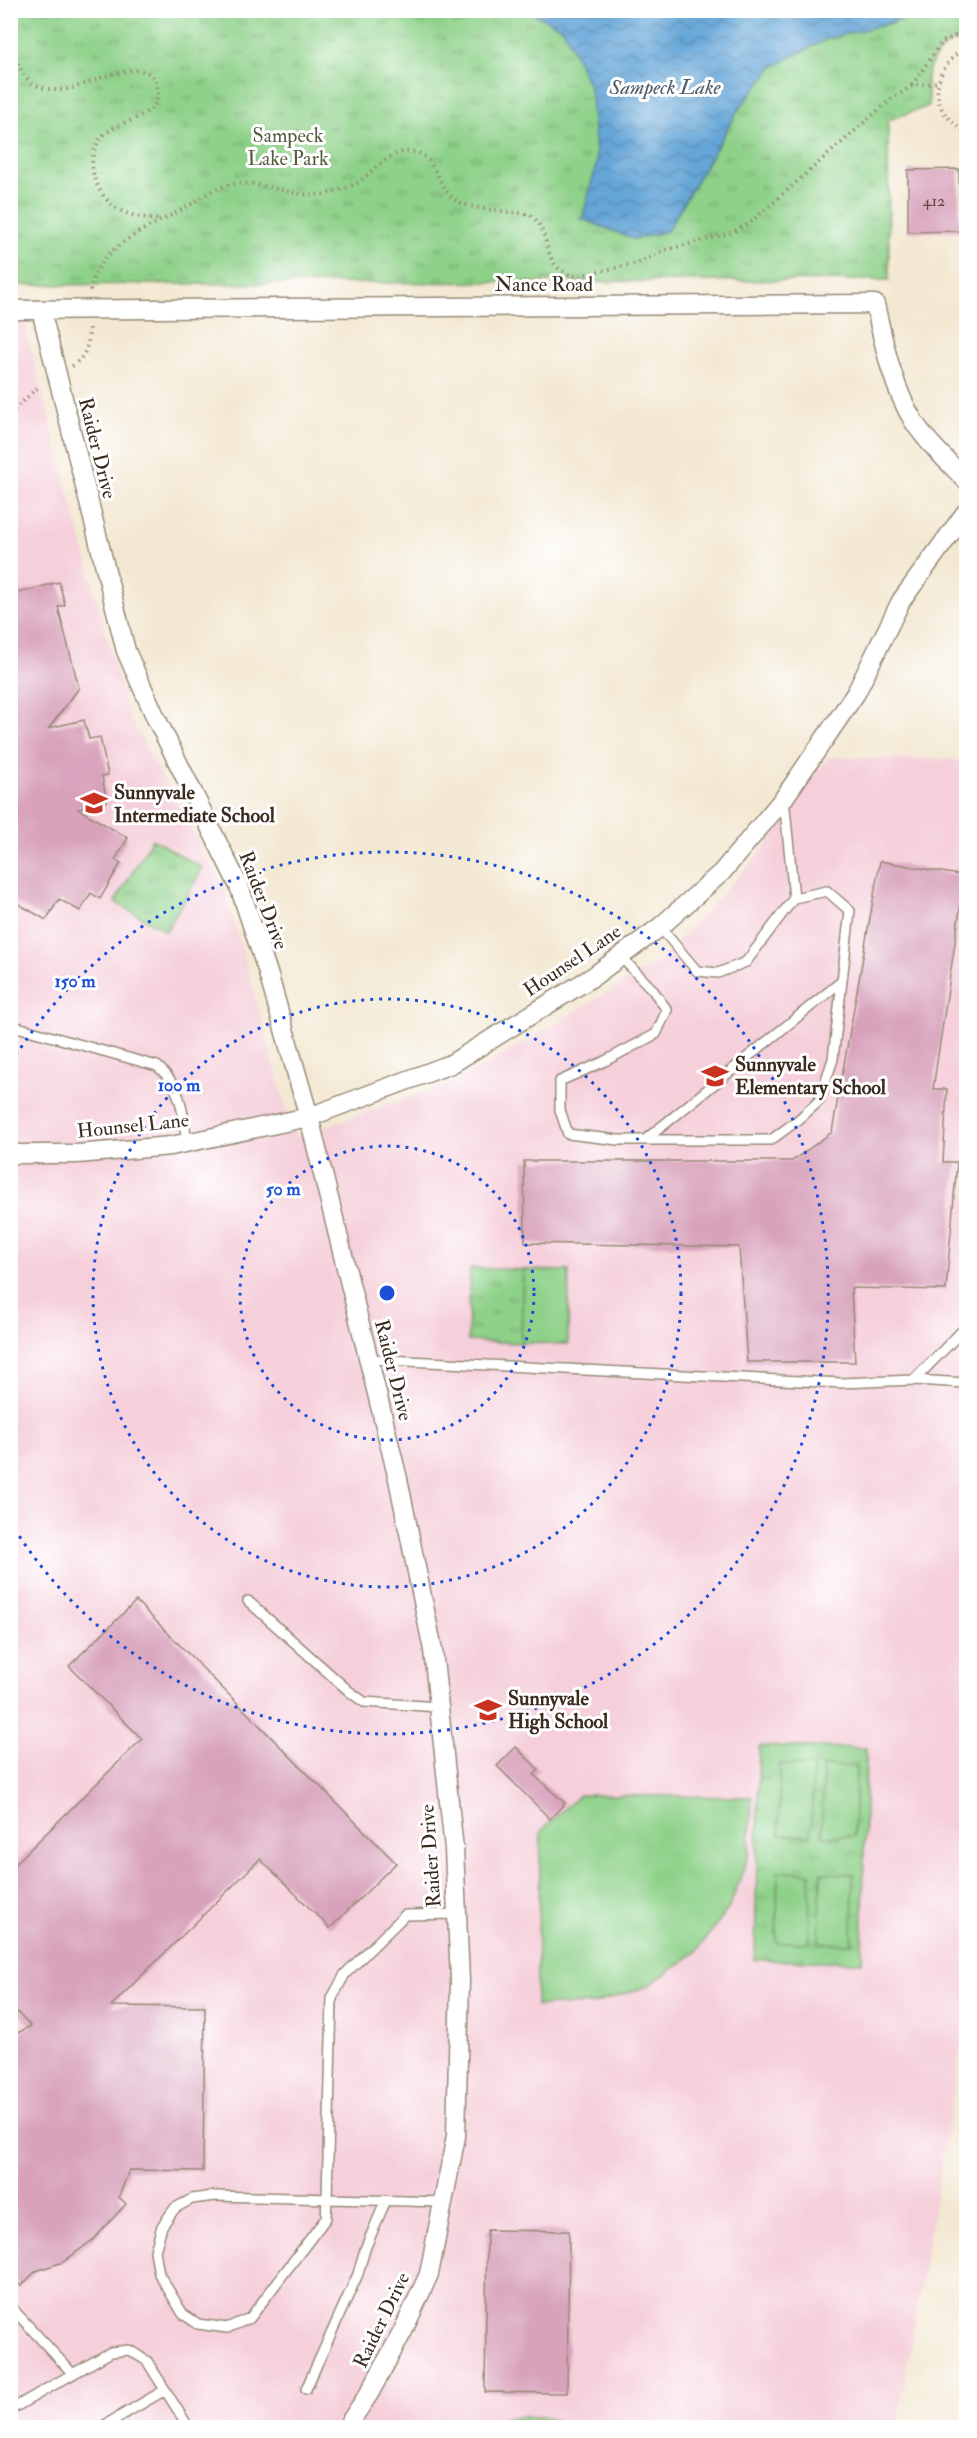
<svg xmlns="http://www.w3.org/2000/svg" width="977" height="2438" viewBox="0 0 977 2438" font-family="'IM FELL Double Pica',serif">
<defs>
<pattern id="grass-tufts" width="24" height="20" patternUnits="userSpaceOnUse" patternTransform="scale(1.5)"><rect width="24" height="20" fill="#8ed189"/><path d="M3 7l-1-3M5 7V3M7 7l1-3M15 17l-1-3M17 17v-4M19 17l1-3" fill="none" stroke="#75aa6f"/></pattern>
<pattern id="water-waves" width="16" height="10" patternUnits="userSpaceOnUse" patternTransform="scale(1.5)"><rect width="16" height="10" fill="#65a6d8"/><path d="M0 5q4-4 8 0t8 0" fill="none" stroke="#5487af"/></pattern>
</defs>
<rect width="100%" height="100%" fill="#fff"/>
<filter id="ink" filterUnits="userSpaceOnUse"><feTurbulence type="fractalNoise" baseFrequency=".0167" numOctaves="2"/><feDisplacementMap in="SourceGraphic" scale="12" xChannelSelector="R" yChannelSelector="G"/><feConvolveMatrix kernelMatrix="1 2 1 2 8 2 1 2 1" color-interpolation-filters="sRGB"/></filter>
<filter id="wash" filterUnits="userSpaceOnUse"><feTurbulence type="fractalNoise" baseFrequency=".008" numOctaves="4" result="noise"/><feDisplacementMap in="SourceGraphic" scale="24" xChannelSelector="R" yChannelSelector="G"/><feGaussianBlur stdDeviation="1.35" result="paint"/><feColorMatrix in="noise" values="0 0 0 0 0 0 0 0 0 0 0 0 0 0 0 0 0 1.4 0 .05"/><feComposite in="paint" operator="in"/></filter>
<g filter="url(#wash)">
<rect width="100%" height="100%" fill="#f3e8d1"/>
<!-- built -->
<path fill="#f5cfda" d="M10,316H22L128,715L225,890L295,1137L441,1086L486,1065L658,962L756,858L828,757L966,760V2018L897,2427H11Z"/>
<!-- grass -->
<path fill="url(#grass-tufts)" stroke="#647e54" stroke-width="1.5" d="M966,10V37C947,41 931,56 927,76C926,85 929,97 929,106L888,120L889,280L11,285L10,11Z
M152,839L203,868L166,931L115,902Z
M470,1268L523,1270L521,1343L468,1341Z
M759,1746L866,1748L862,1962L755,1960Z"/>
<!-- garden -->
<path fill="#8ed189" stroke="#647e54" stroke-width="1.5" d="M523,1270L569,1271L568,1344L521,1343Z
M780,1765L813,1766L811,1836L779,1835Z
M823,1766H856L854,1836H822Z
M579,1795L752,1797L749,1854L729,1908L695,1953L648,1986L593,2004L536,2006L541,1831Z
M778,1872L810,1873L809,1943L776,1942Z
M821,1873L853,1874L852,1944L819,1943Z
M508,2417H546L576,2427H477Z"/>
<!-- water -->
<path fill="url(#water-waves)" stroke="#50687b" stroke-width="1.5" d="M528,11H939L829,38L774,66L739,109L667,231L634,239L582,219L597,162L590,88L563,28Z"/>
<g id="blocks">
<!-- building -->
<path fill="#d8a2bb" d="M959,169L960,231L908,232V170Z
M59,582L65,605L58,607L79,688L49,728L84,720L89,739L100,737L108,775L102,776L107,802L78,809L128,838L115,860L121,863L100,899L91,893L80,911L59,899L46,920L10,899V595Z
M880,861L965,876L933,1089H947L943,1162H957L946,1290L851,1288L855,1362H747L739,1247L525,1243L524,1161H792L832,1132Z
M136,1601L396,1863L330,1928L260,1859L111,2006L205,2007L203,2171L129,2170L119,2197L126,2204L94,2239L63,2262L36,2271L21,2286L10,2276V2037L31,2026L10,2005V1869L142,1739L69,1666Z
M516,1747L539,1770L534,1775L565,1803L550,1819L497,1766Z
M487,2230L569,2231L567,2393L485,2392Z"/>
</g>
</g>
<g filter="url(#ink)">
<use href="#blocks" fill-opacity="0" stroke="#978978" stroke-width="1.5"/>
<g fill="none" stroke-linecap="round" stroke-linejoin="round">
<defs>
<path id="service" d="M784,799L794,898
M620,956L652,989L667,1010L656,1034L603,1062L560,1081V1110L568,1134L618,1140H771L798,1120L819,1101L833,1059L850,911L827,891L794,898L746,962L718,973L697,971L660,927
M10,1025L157,1066C182,1086 183,1113 187,1143
M645,1140L842,981
M368,1359L841,1383L914,1380L966,1383
M914,1380L966,1327
M248,1601L350,1692L364,1702L439,1707
M443,2202L215,2196L192,2199L175,2208L162,2226L155,2251L159,2274L183,2314L198,2324L227,2328L250,2318L326,2218L327,2198L332,1998L345,1974L405,1915L457,1914
M10,2306L73,2374
M306,2389L358,2274L365,2249L386,2200
M10,2410L111,2352L129,2350L147,2361L189,2428
M100,2428L165,2390"/>
<path id="minor" d="M10,310L875,304C884,344 892,386 914,422C928,443 948,462 966,480
M41,310L126,651L156,718L239,886L268,973L309,1117L398,1479L433,1650L454,1849L460,1980L456,2136L429,2274L403,2331L370,2392L346,2428
M10,1154H77L171,1146L309,1117L451,1064L594,976L660,927L722,872L784,798L856,693L901,601L966,512"/>
</defs>
<!-- service casing -->
<use href="#service" stroke="#978978" stroke-width="12"/>
<!-- minor casing -->
<use href="#minor" stroke="#978978" stroke-width="21"/>
<!-- path -->
<path stroke="#978978" stroke-width="4" stroke-dasharray="1.5 4.5" stroke-linecap="butt" d="M10,28C14,46 15,67 29,80C39,90 59,92 72,88C99,81 162,45 158,101C155,104 152,108 148,111C134,122 112,124 100,139C83,162 96,197 120,210C132,217 147,218 160,220
M966,47C930,71 926,109 966,132
M912,85L942,42L966,31
M90,291C98,243 153,227 190,205C204,196 216,186 234,184C265,180 294,199 325,194C334,192 347,188 355,184C373,174 390,147 414,152C435,155 438,187 454,199C470,211 510,210 530,215C555,231 537,270 577,276L638,263L666,250L730,233L750,223L890,100L912,86L938,82
M72,366C87,356 89,343 89,326
M10,414L40,385"/>
<!-- service -->
<use href="#service" stroke="#fff" stroke-width="9"/>
<!-- minor -->
<use href="#minor" stroke="#fff" stroke-width="18"/>
</g>
</g>
<!-- distance rings -->
<g fill="none" stroke="#1d4ed8" stroke-width="3" stroke-dasharray="3 6">
<circle cx="387" cy="1293" r="147"/>
<circle cx="387" cy="1293" r="294"/>
<path d="M11 1063A441 441 0 1 1 11 1523"/>
</g>
<!-- icons -->
<defs>
<symbol id="school-bare" viewBox="-9 -9 18 18"><path d="M0-5L7-2L0 1L-7-2ZM-4 1L0 2.5L4 1V4Q0 6-4 4Z" fill="#c8321e" stroke="#fff" stroke-width="2.5" paint-order="stroke"/></symbol>
</defs>
<g fill-rule="evenodd">
<use href="#school-bare" x="75" y="784" width="38" height="38"/>
<use href="#school-bare" x="696" y="1057" width="38" height="38"/>
<use href="#school-bare" x="469" y="1691" width="38" height="38"/>
</g>
<g text-anchor="middle" stroke-width="6" stroke-linejoin="round" paint-order="stroke">
<!-- number labels -->
<g font-size="16" fill="#624845">
<text x="934" y="206">412</text>
</g>
<!-- park labels -->
<g font-size="20" fill="#545c3e" stroke="#fff">
<text x="288" y="142">Sampeck<tspan x="288" dy="23">Lake Park</tspan></text>
</g>
<!-- street labels -->
<g font-size="20" fill="#3b2a1e" stroke="#fff">
<text x="544" y="291">Nance Road</text>
<text transform="translate(98 448) rotate(76)" y="7">Raider Drive</text>
<text transform="translate(264 900) rotate(69)" y="7">Raider Drive</text>
<text transform="translate(572 960) rotate(-34)" y="7">Hounsel Lane</text>
<text transform="translate(133 1125) rotate(-6)" y="7">Hounsel Lane</text>
<text transform="translate(394 1370) rotate(76)" y="7">Raider Drive</text>
<text transform="translate(430 1856) rotate(-94)" y="7">Raider Drive</text>
<text transform="translate(381 2320) rotate(-64)" y="7">Raider Drive</text>
</g>
<!-- poi labels -->
<g font-size="20" font-weight="bold" fill="#3b2a1e" stroke="#fff" text-anchor="start">
<text x="114" y="799">Sunnyvale<tspan x="114" dy="23">Intermediate School</tspan></text>
<text x="735" y="1071">Sunnyvale<tspan x="735" dy="23">Elementary School</tspan></text>
<text x="508" y="1705">Sunnyvale<tspan x="508" dy="23">High School</tspan></text>
</g>
<!-- water labels -->
<g font-size="21" font-style="italic" fill="#4c5c68" stroke="#fff">
<text x="665" y="94">Sampeck Lake</text>
</g>
</g>
<circle cx="387" cy="1293" r="9" fill="#1d4ed8" stroke="#fff" stroke-width="3"/>
<g font-size="18" text-anchor="middle" font-weight="bold" fill="#1d4ed8" stroke="#fff" stroke-width="6" stroke-linejoin="round" paint-order="stroke">
<text x="75" y="987">150 m</text>
<text x="179" y="1091">100 m</text>
<text x="283" y="1195">50 m</text>
</g>
<!-- margin -->
<rect width="977" height="2438" fill="none" stroke="#fff" stroke-width="36"/>
</svg>
